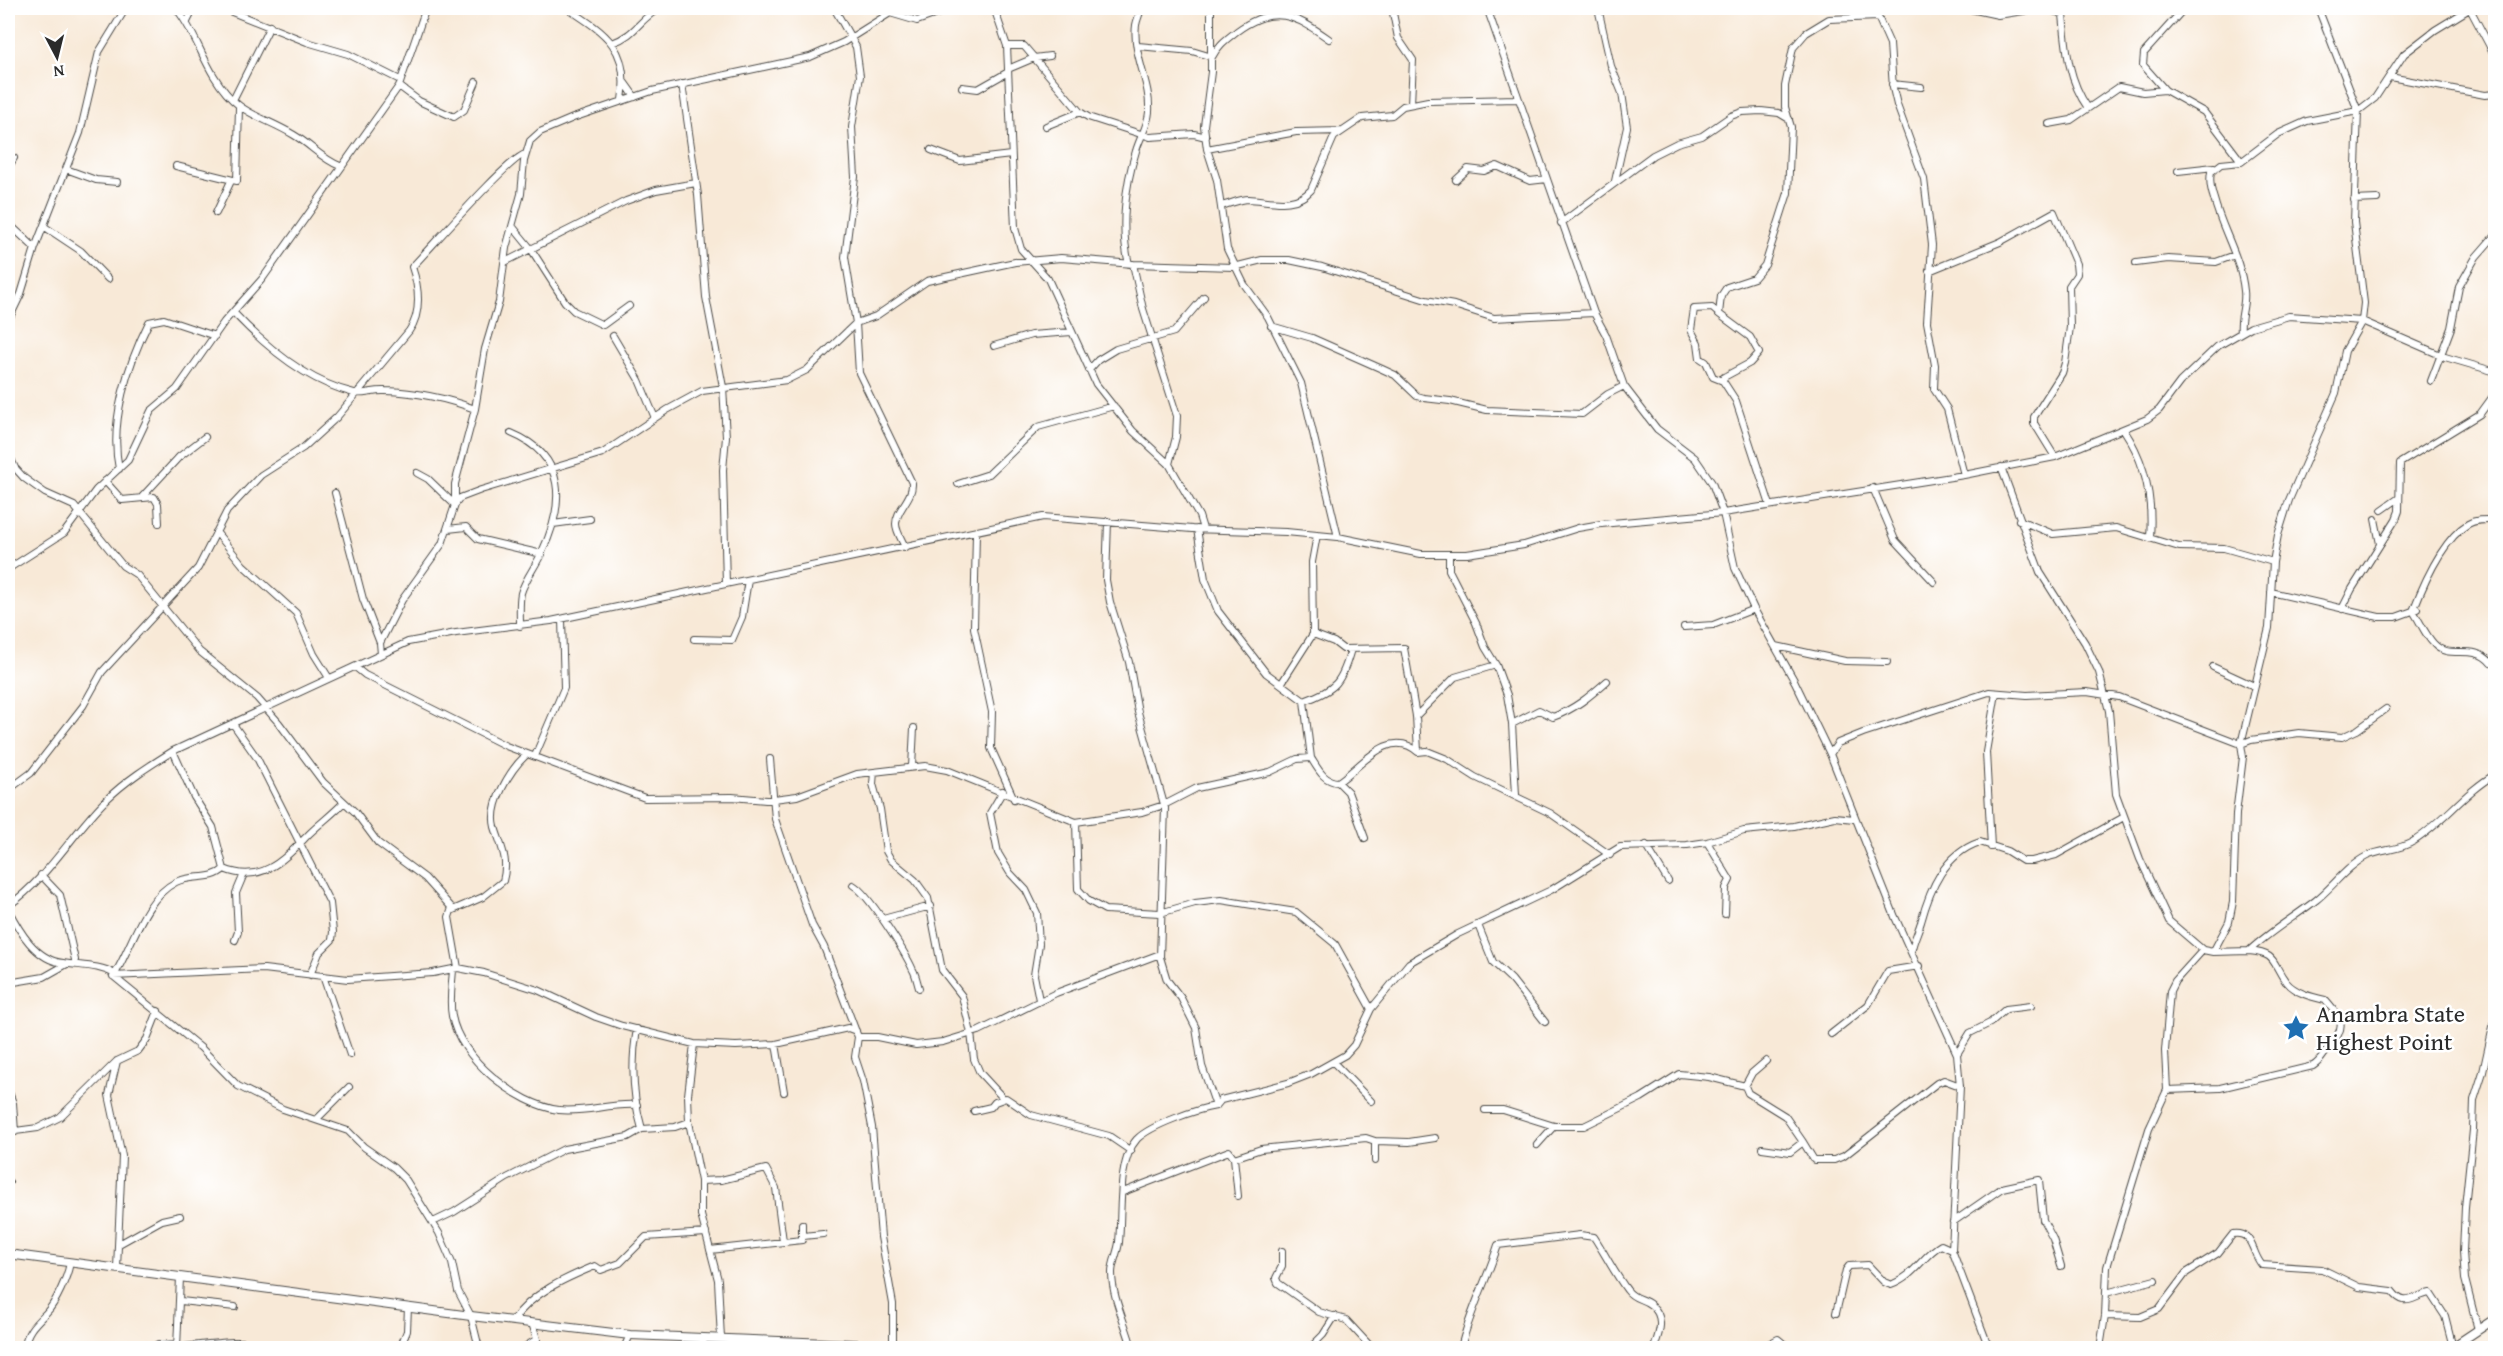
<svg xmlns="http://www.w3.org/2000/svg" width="2503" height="1356" viewBox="0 0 2503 1356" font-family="'Gentium Book Plus',serif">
<rect width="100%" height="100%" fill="#fff"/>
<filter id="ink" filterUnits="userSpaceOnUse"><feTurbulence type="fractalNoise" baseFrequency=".0167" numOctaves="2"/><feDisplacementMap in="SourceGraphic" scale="12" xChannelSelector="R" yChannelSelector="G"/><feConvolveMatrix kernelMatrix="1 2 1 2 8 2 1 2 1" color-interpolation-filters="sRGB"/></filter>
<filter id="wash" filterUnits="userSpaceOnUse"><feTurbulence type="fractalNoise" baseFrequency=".008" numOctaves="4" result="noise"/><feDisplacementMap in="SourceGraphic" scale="24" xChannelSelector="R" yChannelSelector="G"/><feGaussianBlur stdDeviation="1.35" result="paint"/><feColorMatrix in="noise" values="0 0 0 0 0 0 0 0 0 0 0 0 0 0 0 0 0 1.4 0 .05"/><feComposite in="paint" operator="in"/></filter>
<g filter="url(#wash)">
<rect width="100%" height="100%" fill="#f8e9d7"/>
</g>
<g filter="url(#ink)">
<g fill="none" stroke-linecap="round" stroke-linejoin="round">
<defs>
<path id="minor" d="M176,8C193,29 200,53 214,76C238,116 259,114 294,135C311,145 322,159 340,166
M222,8L307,42L348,54L400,80
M567,8C607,34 630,49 622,100
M834,8L856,47L860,76L852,127L855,177L845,257L856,323L859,373L912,483C913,499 896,509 896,524C896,531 902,540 905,547
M994,8L1007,46L1015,228L1021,249L1048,279L1096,384L1133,431L1169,464L1199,516L1203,529
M1211,8V72L1204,126L1207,149L1217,180L1227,249L1244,284L1268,317L1301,383L1338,537
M1392,8L1398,38L1413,60L1411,104
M1487,8L1594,313L1606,335L1624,386L1657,429L1695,458L1712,483L1723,513L1735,568L1754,609L1795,682L1830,754L1895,917L1957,1054L1960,1086L1952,1250L1989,1348
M1598,8L1611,66L1622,93L1627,127L1615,181
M1874,8L1890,44L1893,88L1897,105L1924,179L1932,245L1927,322L1935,365L1934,389L1947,409L1964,475
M1966,8L1998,15L2042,8L2063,14C2066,47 2068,80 2088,108
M2189,8L2181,12L2144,53L2143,65L2165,90L2204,112L2241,161
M2470,9L2496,58
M187,22L194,8
M612,43C636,35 640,18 660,8
M1007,46H1024L1080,112L1088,117L1150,137L1194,134L1206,137
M1138,46L1192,51L1212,57C1219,44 1226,40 1237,31C1274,4 1295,15 1329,39
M1008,69L1034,58L1050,56
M2390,77L2485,95L2496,94
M625,83L635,97
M682,84L698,195L706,297L723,387L726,437L723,470L726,584
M1892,84L1921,87
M399,86L419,101L454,117L464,110L476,82
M962,87L978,89L1008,72
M233,100L270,26
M2049,124L2071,120L2119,87L2143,92L2165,90
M1046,126L1080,112
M1207,149L1296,132L1342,131
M931,150L960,161L1011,155
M176,166L237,181L239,107
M8,168L14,158
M66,169L96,180L117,182
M2178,171L2214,167
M1456,180L1468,169L1484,171L1497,166L1530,181L1547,179
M2354,200L2377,199
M1221,206C1230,204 1240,199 1249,199C1270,200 1294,209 1311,190L1334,137L1362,118L1392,115L1403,106L1428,101L1518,99
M216,213L231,181
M8,223L35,248
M1561,223L1653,155L1677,143L1702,136L1731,116L1742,112L1761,111L1779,113L1789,119
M45,227L81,251L108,279
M513,227L531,249L565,302L574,311L603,325L629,306
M505,262L626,201L656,190L696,183
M2136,263L2168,259L2216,262L2235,255
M1129,264C1120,229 1125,186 1136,151C1140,137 1148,126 1149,112C1151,83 1132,54 1136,25C1137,19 1140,14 1141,8
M1133,264L1143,309L1177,416L1176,437L1169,464
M1929,271L2000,242L2054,212L2076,264L2077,274L2069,286L2070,327L2065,363L2062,373L2034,417V423L2055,457
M233,312C265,346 307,382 354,393C363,395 375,390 385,391C417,392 446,398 475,409
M1719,314L1712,308L1694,309L1691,330L1698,343L1700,358L1706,362L1713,377L1723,381L1736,401L1770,505
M8,321L21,294L35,248L80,133L99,52L126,8
M1271,326L1312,338L1382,369L1395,375L1417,396L1424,398L1450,401L1487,410L1582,414L1608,394L1624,386
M2241,332C2239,318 2246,305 2244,291C2241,258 2222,230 2214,199C2211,190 2209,181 2211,172L2221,164L2241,162L2278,134L2307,121L2358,111L2375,98L2404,54L2435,30L2471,8
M613,336L639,380L655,418
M994,346L1031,335L1072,332
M1089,370L1098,360L1116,349L1174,332L1204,297
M1723,381L1724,377L1750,363L1759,353L1750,337L1719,314L1721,296L1727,287L1754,278L1765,265L1788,193L1791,127L1785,107V86L1793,48L1806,33L1829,19L1878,17
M2431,381L2451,328L2459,287L2476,257L2496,234
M2124,430C2146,463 2153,498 2150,537
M511,433C567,456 565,504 542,552C536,566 525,579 521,593C519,603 520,615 520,626
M8,452L15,468L24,478L45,493L74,506L123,566L137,575L199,651L257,698L279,723L323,782L355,812L378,843L425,878L452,908L449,917L458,968
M2001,467L2040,572L2085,643L2099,672L2109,711L2116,794L2140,859L2169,921L2203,950
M119,469C109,422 128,364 149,322L164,319L215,336
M417,473L428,479L455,505L460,498L481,490L603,453L667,410L702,391L787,380L807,370L856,323L876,316L927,281L1015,262L1061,258L1133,264L1234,267L1262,260H1289L1322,267L1426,300L1454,305L1494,318L1594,313
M105,481L122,500L154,497L158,504L159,523
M958,484L989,474L1038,427L1114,406
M1873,488L1895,540L1934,582
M335,493L363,599L380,643
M142,497L179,457L205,437
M2382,510L2399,498
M2375,519L2380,544
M2019,520L2053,534L2116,528L2179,547L2224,548L2273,562
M1108,521L1106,580L1110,602L1129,662L1138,712L1165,808L1160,957L1167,980L1181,998L1196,1028L1202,1066L1216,1106
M553,524L590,519
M448,529L466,527L478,539L542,554
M216,532L243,565L296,613L314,654L329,678
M976,532L974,628L992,712L991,748L1014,799
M1317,535L1312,562L1313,634L1334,642L1343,649L1404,648L1416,716L1418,751
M1449,555V570L1476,623L1485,647L1496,665L1507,695L1512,724L1516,795
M8,569L64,533L96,490L128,460L151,411L177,389L224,322L263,278L399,86L426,8
M2271,592L2379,617H2396L2418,609
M2342,609L2352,589L2396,519L2399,511L2400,463L2480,414L2496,392
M1684,627L1713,625L1754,609
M694,639L732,640L742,617L748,580
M1776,646L1845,661L1887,662
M381,654L380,643L402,600L442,544L455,505V484L475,409L485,349L499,302L506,248L521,194L524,161L530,141L540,132L573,118L652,91L810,57L844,42L890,13L917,21L953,8
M2491,663C2474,642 2449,661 2434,644C2425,635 2420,621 2413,611C2423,585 2443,539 2468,524C2476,519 2486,520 2496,520
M355,667L365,675L506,746L645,798L732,797L766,800L797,796L857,774L925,766L947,770L1076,822L1142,812L1164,805L1197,788L1270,772L1297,759L1311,758L1304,701L1266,673L1218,611L1205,579L1197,529
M2213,667L2254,686
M1281,684L1313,634
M1304,701C1336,690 1342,682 1351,649
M1416,716L1455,677L1496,665
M233,724L257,758L330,903L333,932L332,940L319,953L310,975
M1512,724L1539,710L1553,717C1575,709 1590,696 1607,681
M173,751L194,797L213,827L224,869C263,885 285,858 309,834C320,823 333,814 344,802
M1830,754L1838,743L1863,733L1989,692L2027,695L2087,692L2119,697L2241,744L2251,740L2299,733L2342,737L2357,730L2386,709
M535,756L564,688L562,619
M1311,758C1318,769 1324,782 1338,782C1360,768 1389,726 1418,752L1427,751L1447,759L1475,777L1550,813L1610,855
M770,759L775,819L812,925L824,947L858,1037L855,1057L863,1081L872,1127L881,1237L893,1304V1348
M912,767L914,728
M874,772L873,784L880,809L886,851L891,860L915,880L928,898L942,970L962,996L971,1033L974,1059L980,1073L1003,1098
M1338,782L1348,792L1365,838
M8,790L31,773L83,706L102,672L198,568L227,511L261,475L303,448L337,417L409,331C422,313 419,287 412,267C428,251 512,154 526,154
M1003,791L990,813L998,853L1010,873L1026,890L1037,913L1039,944L1034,975L1039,1000
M1076,822L1078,889L1089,901L1105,910L1160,913L1195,903L1221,900L1296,912L1335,944L1371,1009
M1707,842L1730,880L1726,888L1725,914
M1646,845L1668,881
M1991,847L1986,752L1996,693
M41,875L60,895L75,960
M853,885C868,893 905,952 913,970C916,975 917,982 919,988
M8,906C47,879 72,834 105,801C125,781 149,766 173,751L408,642L456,633L551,621L1043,517L1192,529L1286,532L1338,537L1421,554H1467L1524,545L1578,528L1601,524L1723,513L1964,475L2055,457L2147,419L2159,410L2180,382L2218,346L2251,327L2289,316L2362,321L2445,357L2496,372
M8,909C19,931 36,960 63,963C81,966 99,965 115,974L113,976L201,1048L238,1086L283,1109L348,1131L364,1147L394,1168L406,1180L439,1233L452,1263L458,1291L471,1316L479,1348
M453,910L483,897L503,881C509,859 501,847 495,827C489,804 510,770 526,755
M883,919L931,906
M1478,925L1493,962L1512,980L1545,1022
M235,940L238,932L236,893L244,874
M1912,949C1914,939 1918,932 1921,922C1930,889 1944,854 1980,842L2007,851L2023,861H2032L2056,855L2124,817
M2213,952L2249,951C2269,932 2293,918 2315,901C2332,888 2347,866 2367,856C2382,849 2399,851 2414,841C2444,822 2464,792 2496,774
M453,970C452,985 449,1001 452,1016C459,1058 518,1105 559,1110C585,1113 610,1103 637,1105
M115,974C133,944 144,898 176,882C192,874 212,881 224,869
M113,976L264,969L348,979L433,973L458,968L484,973L538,990L596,1017L622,1026L694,1044L736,1046L776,1044L848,1028L856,1031
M323,976L350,1055
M8,983L44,977L67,964
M637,1029C631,1062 633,1098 642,1129
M1831,1034L1868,1005L1888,971L1919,966
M858,1037H877L916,1045L943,1042L979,1031L1056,993L1160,954
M694,1044L688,1095L689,1122L701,1181V1215L718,1280L721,1339
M776,1044L784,1092
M1957,1054L1970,1033L1990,1023L2006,1009L2031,1006
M117,1061L109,1095L122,1156L117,1268
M1333,1062L1371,1101
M1745,1086L1752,1073L1766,1061
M8,1090L13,1103L15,1132
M2167,1090L2220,1088L2313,1066C2321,1061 2323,1055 2329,1048C2347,1025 2343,1021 2325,1000C2312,997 2295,993 2286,982C2271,962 2278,954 2249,951
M1485,1110H1503L1554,1126H1584L1641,1098L1679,1074L1709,1077L1745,1086L1748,1093L1785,1116L1803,1142
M974,1111L991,1107L995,1102L1006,1098L1031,1115L1109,1136L1131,1151
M316,1120L349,1087
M8,1132L38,1128L60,1117L117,1061L138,1051L147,1039L158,1011
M1375,1141L1409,1142L1435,1138
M1537,1145L1554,1126
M1762,1148L1790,1152L1803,1142L1814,1160H1834L1844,1156L1937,1083L1944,1080L1960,1086
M1234,1158L1261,1149L1366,1138L1375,1141V1161
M8,1181L9,1182
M701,1181L721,1180L766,1169L776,1188L783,1241
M1123,1192L1229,1151L1234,1158L1238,1196
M433,1222L454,1212L507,1178L564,1149L628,1137L642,1129L675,1127L689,1122
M1953,1222L2002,1188L2039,1180L2043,1220L2053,1239L2061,1266
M803,1236L823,1234
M119,1244L162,1220L180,1216
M710,1250L802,1240V1224
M1282,1251V1266L1276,1278L1278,1283L1319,1312L1346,1320L1372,1348
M2106,1293L2155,1280
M181,1301L235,1307
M1836,1313L1846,1270L1849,1266L1868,1265L1884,1282L1891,1285C1915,1276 1923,1255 1941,1245L1952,1250
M2105,1316L2140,1317L2159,1309L2186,1273L2218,1253L2233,1234C2254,1231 2251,1253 2262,1265L2322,1269L2359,1287L2392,1291C2406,1309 2412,1296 2430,1293L2445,1316L2453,1347
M513,1321C531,1293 566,1278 595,1266L601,1270L620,1263L646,1237L706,1233
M2478,1330L2465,1279L2463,1252L2465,1207L2473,1130L2474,1100L2483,1072L2496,1013
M702,1338L705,1348
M24,1348C27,1331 34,1325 46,1313C56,1303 68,1276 70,1262
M152,1348L158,1344L177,1345
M177,1348C202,1345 253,1336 273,1348
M177,1348L180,1277
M400,1348L407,1331L408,1307
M523,1348L537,1339L532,1323
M624,1348L630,1335
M1132,1348C1126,1324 1112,1298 1112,1273C1112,1263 1118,1252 1119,1242C1122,1213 1117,1161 1137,1139C1151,1125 1197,1109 1216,1106L1221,1100L1288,1083L1311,1074L1345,1055L1354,1045L1371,1009L1409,963L1458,934L1551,890L1620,847L1687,845L1707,842L1744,831L1794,826L1835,817L1854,819
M1310,1348L1323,1335L1335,1316
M1461,1348C1469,1313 1487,1280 1498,1245L1580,1235L1594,1237C1605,1254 1615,1274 1627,1290C1634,1300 1643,1298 1651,1305C1666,1317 1659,1334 1654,1348
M1761,1348L1778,1339L1789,1348
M2100,1348L2105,1316L2107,1267L2149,1129L2167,1090L2165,1051L2170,991L2175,981L2203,950L2213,952L2229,922L2233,902L2236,814L2243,757L2241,744L2269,628L2273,562L2278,535L2289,500L2336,393L2345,351L2362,321L2364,303L2354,222L2358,111L2318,8"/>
<path id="major" d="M8,1254L471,1316L630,1335L949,1348
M2451,1348L2496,1318"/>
</defs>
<!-- minor casing -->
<use href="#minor" stroke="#4a4845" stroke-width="8"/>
<!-- major casing -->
<use href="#major" stroke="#4a4845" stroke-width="10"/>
<!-- minor -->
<use href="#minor" stroke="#fff" stroke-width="6"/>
<!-- major -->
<use href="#major" stroke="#fff" stroke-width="8"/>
</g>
</g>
<!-- icons -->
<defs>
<symbol id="sight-bare" viewBox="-9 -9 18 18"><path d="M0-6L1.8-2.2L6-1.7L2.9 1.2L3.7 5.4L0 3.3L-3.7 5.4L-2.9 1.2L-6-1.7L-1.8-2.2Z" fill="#1f6fb2" stroke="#fff" stroke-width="2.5" paint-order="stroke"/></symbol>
</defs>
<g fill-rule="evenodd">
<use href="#sight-bare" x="2277" y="1009" width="38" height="38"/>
</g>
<g text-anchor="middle" stroke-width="5" stroke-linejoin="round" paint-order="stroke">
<!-- poi labels -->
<g font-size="24" fill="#2b2b2b" stroke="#fff" text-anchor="start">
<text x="2316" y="1022">Anambra State<tspan x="2316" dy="28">Highest Point</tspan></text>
</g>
</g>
<!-- margin -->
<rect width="2503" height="1356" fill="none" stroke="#fff" stroke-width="30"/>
<!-- north arrow -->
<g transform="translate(57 57) rotate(173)" stroke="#ffffff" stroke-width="4.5" paint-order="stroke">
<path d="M0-4.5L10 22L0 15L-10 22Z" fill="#2b2b2b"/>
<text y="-9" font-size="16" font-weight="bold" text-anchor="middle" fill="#2b2b2b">N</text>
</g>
</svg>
